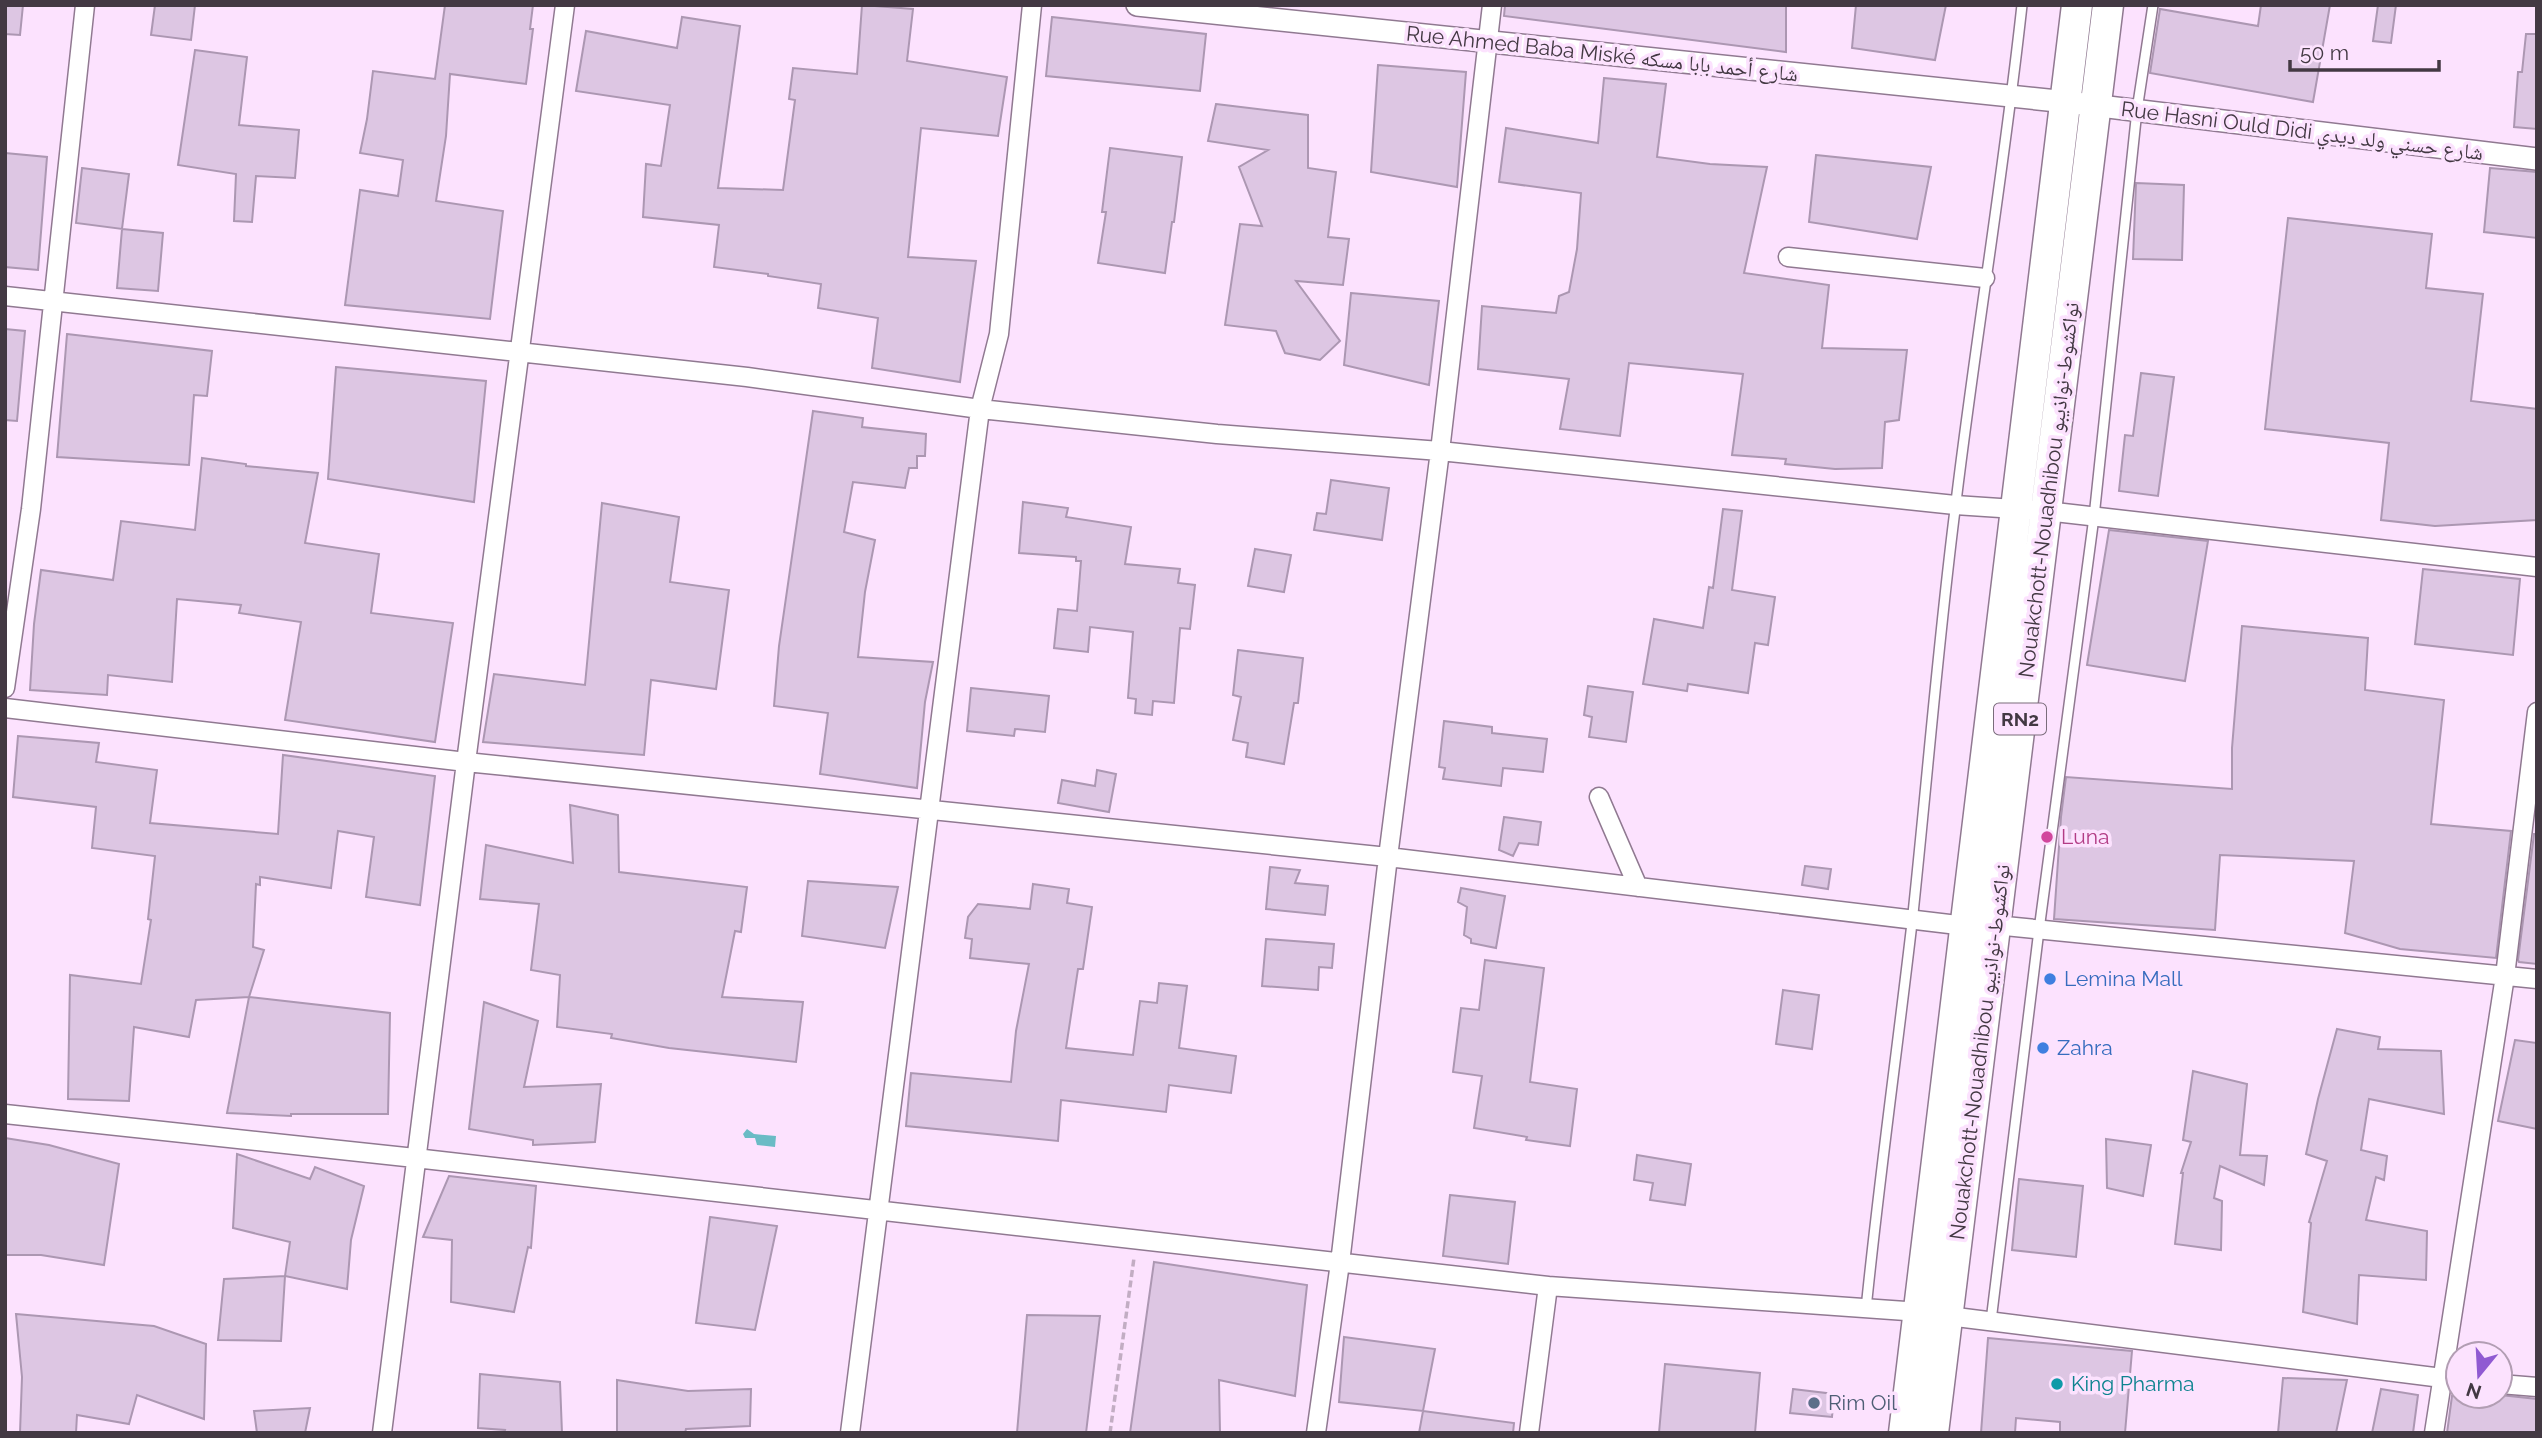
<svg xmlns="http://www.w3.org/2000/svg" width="2542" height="1438" viewBox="0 0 2542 1438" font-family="Raleway,'Noto Naskh Arabic',sans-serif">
<rect width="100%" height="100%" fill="#fce2fe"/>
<!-- water -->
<path fill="#6abbc5" d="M747,1129L754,1134L776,1136L775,1147L757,1145L755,1138H745L743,1134Z"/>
<!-- building -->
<path fill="#ddc6e3" stroke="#ac97b2" stroke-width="2" d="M5,5H23L20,35L5,34Z
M155,5H195L191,40L151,35Z
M445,5H533L530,29H533L526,84L450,74L446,136L436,201L503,211L490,319L345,305L360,190L398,196L403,160L360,153L367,119L373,71L435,79Z
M862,5L913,9L907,61L1007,77L998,136L921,128L908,257L976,261L960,382L872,368L878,318L818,308L821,284L768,276V274L714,267L719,225L643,217L646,164L661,166L670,105L576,91L586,31L677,48L682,17L740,26L718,188L783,190L795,100L789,99L793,68L857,74Z
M1505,5H1786V52L1504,16Z
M1856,5H1946L1935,60L1852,48Z
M2261,5H2330L2313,102L2150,73L2160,9L2258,26Z
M2378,5H2396L2391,43L2373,41Z
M1052,17L1206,34L1200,91L1046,76Z
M2526,34H2537V129L2514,127L2518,72H2522Z
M195,50L247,57L239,125L299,130L295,178L256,176L252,222L234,221L236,174L178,165Z
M1378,65L1466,72L1457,187L1371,172Z
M1604,78L1666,84L1657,157L1710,164L1767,167L1744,273L1829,285L1822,348L1907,350L1899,420L1885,422L1882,468L1835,469L1785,464L1786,459L1732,455L1743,374L1629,363L1620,436L1560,429L1569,379L1478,369L1482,306L1556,313L1559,296L1569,292L1577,249L1581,193L1499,182L1506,128L1598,143Z
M1216,104L1308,115V168L1336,172L1328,237L1349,239L1343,285L1296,281L1340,341L1320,360L1285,353L1276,331L1225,325L1240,224L1262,226L1239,167L1268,150L1208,141Z
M1110,148L1182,157L1174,222H1172L1165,273L1098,263L1106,212H1102Z
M5,153L47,157L38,270L5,267Z
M1816,155L1931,167L1917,239L1809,222Z
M82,168L129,174L122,229L76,223Z
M2490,168L2537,172V238L2484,232Z
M2136,183L2184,185L2182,260L2133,259Z
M2288,218L2432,234L2426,288L2483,294L2471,401L2537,409V520L2435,526L2381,520L2389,443L2265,429Z
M122,229L163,233L158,291L117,288Z
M1351,293L1439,301L1429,385L1344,365Z
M5,329L25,331L17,421L5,420Z
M67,334L212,351L207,396L194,395L189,465L57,457Z
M336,367L486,381L474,502L328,479Z
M2141,373L2174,377L2158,496L2119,491L2125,435L2133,436Z
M813,411L863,418L862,427L926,434L925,456H917V468H909L905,488L853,482L844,532L875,540L865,592L858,657L933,662L925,702L917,788L820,774L828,713L774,706L779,646Z
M202,458L246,464V466L318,473L305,543L379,554L371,613L453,623L435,742L285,720L301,622L239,613L241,605L177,599L172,682L108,675L107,695L30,690L34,624L41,570L113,580L121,521L195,530Z
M1331,480L1389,488L1382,540L1314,530L1317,513L1326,514Z
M1023,502L1068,508L1066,517L1131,527L1125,564L1180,569L1178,583L1195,585L1190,629L1180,628L1174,703L1153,701L1152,715L1135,713L1136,699L1128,698L1133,632L1090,627L1088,652L1054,648L1058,609L1077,611L1081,561H1076V557L1019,553Z
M602,503L679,517L670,582L729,590L716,689L651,680L644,755L483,742L494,674L585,685Z
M1723,509L1742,511L1732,590L1775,597L1768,645L1755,643L1748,693L1688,684L1687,691L1643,684L1654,619L1703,628L1709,587L1713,588Z
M2109,530L2208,541L2185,681L2087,665Z
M1255,549L1291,555L1284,592L1248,586Z
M2423,569L2520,579L2513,655L2415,644Z
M2242,626L2368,638L2365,690L2444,700L2431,824L2511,831L2496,958L2400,949L2345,933L2354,861L2220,855L2215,930L2054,919L2061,817L2066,777L2232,789V748Z
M1238,650L1303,658L1298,703H1294L1284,764L1246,757L1248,743L1233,740L1241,697L1233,695Z
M1588,686L1633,692L1626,742L1589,737L1592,717L1584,715Z
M971,688L1049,696L1045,732L1015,729L1014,736L967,731Z
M1444,721L1492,727V733L1547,739L1543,772L1503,768L1501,786L1443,779L1445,768L1439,767Z
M18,736L99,743L96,762L157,770L150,823L278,834L283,755L435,776L420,905L366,897L374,837L338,831L331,888L260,877V885L256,884L253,947L264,950L249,997L196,1000L189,1037L134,1027L129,1101L68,1099L70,975L141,984L151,920L148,919L155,856L92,848L96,807L13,797Z
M1097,770L1116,774L1109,812L1058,803L1062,780L1095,786Z
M570,805L618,815L619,872L747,887L741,932L735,931L722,997L803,1002L796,1062L669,1048L611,1038L612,1034L557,1027L560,975L531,970L539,904L480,899L486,845L573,863Z
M1504,817L1541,822L1538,845L1519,843L1513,856L1499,850Z
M2534,834H2537V964L2519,962L2518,960Z
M1805,866L1831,869L1828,889L1802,885Z
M1270,867L1300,870L1295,883L1328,886L1325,915L1266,909Z
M808,881L898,887L885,948L802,936Z
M1033,884L1069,889L1067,903L1092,907L1083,969H1078L1066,1048L1133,1055L1140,1001L1157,1003L1159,983L1187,986L1179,1048L1236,1056L1231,1093L1169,1085L1166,1112L1061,1100L1058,1141L906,1126L911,1073L1011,1082L1016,1031L1029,964L970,958L972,939L965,938L968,917L978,904L1030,909Z
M1461,888L1505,896L1496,948L1471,943V939L1464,935L1467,907L1458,902Z
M1266,939L1334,944L1332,968L1319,967L1318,990L1262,986Z
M1485,960L1544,968L1530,1082L1577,1089L1570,1146L1526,1140L1527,1137L1474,1128L1482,1076L1453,1072L1461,1008L1479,1010Z
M1783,990L1819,995L1812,1049L1776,1044Z
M249,997L390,1013L388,1114H291V1116L227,1113Z
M484,1002L538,1021L524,1087L601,1084L595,1142L533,1145V1140L469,1129Z
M2337,1029L2380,1037L2378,1049L2441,1051L2444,1114L2369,1099L2361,1150L2387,1156L2384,1180L2376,1177L2366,1220L2427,1231L2426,1280L2359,1275L2357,1324L2303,1312L2311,1223L2309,1222L2327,1161L2306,1154L2318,1099Z
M2515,1040L2537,1043V1129L2498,1121Z
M2193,1071L2247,1084L2240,1155L2267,1156L2264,1185L2220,1166L2214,1198L2222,1201L2221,1250L2175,1244L2183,1173H2181L2191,1142L2183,1140Z
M5,1138L49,1145L119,1164L104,1265L41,1255H5Z
M2106,1139L2151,1145L2143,1196L2107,1188Z
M237,1154L310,1179L315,1167L364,1186L351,1240L347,1289L285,1276L290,1242L233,1228Z
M1637,1155L1691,1164L1685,1205L1650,1200L1653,1183L1634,1180Z
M449,1176L536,1186L531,1248L528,1247L514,1312L451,1302L452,1240L423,1237Z
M2019,1179L2083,1186L2076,1257L2012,1250Z
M1450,1195L1515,1202L1508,1264L1443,1256Z
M710,1217L777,1226L755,1330L696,1323Z
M1154,1262L1307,1285L1295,1396L1219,1380L1220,1433H1130Z
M285,1276L281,1341L218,1340L224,1279Z
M16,1314L154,1326L206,1344L204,1419L137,1395L129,1424L77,1415L76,1433H20L22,1377Z
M1027,1315L1100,1316L1086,1433H1017Z
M1344,1337L1435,1349L1423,1411L1339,1402Z
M1988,1338L2132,1351L2125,1433H2060V1422L2016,1418L2015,1433H1981Z
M1665,1364L1760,1373L1755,1433H1659Z
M480,1374L560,1382L562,1433H504L505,1430L478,1428Z
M2283,1378L2347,1380L2336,1433H2278Z
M617,1380L688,1391L751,1389L750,1426L686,1429L685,1433H617Z
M1793,1389L1834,1394L1832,1417L1790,1413Z
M2381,1389L2418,1395L2413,1433H2372Z
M2500,1395L2537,1399V1433H2447L2452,1396Z
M310,1408L305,1433H257L254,1411Z
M1423,1411L1514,1423L1513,1433H1419Z"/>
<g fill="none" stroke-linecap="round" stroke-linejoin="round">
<defs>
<path id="service" d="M1866,1309C1879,1180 1897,1052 1912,923C1927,783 1938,642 1956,502C1976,336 2004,171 2022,5
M1991,1321L2039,930L2094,517L2137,110L2153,5"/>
<path id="minor" d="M1788,257L1985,278
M5,296L747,377L980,409L1217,434L1440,451L1955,505L2046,511L2537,567
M5,688L31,509L85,5
M5,708L466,762L1388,857L1966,926
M1599,797L1638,887
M1995,925L2537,979
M5,1114L415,1158L1548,1286L1920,1312
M1948,1316L2458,1380
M2500,1384L2537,1387
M382,1433L466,762L565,5
M850,1433L980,409L999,334L1032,5
M1316,1433L1340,1263L1388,857L1440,451L1492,5
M1529,1433L1548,1286
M2434,1433L2505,976L2537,712"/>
<path id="tertiary" d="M1137,5L2067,102L2537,159"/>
<path id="trunk" d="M1904,1433L2077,5
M1933,1433L2108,5"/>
</defs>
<!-- service casing -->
<use href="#service" stroke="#907991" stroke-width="12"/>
<!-- minor casing -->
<use href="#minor" stroke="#907991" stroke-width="21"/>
<!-- tertiary casing -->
<use href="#tertiary" stroke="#907991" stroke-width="24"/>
<!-- trunk casing -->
<use href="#trunk" stroke="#907991" stroke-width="33"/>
<!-- path -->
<path stroke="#c2adc3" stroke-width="3.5" stroke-dasharray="7 3.5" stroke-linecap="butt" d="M1110,1433L1134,1258"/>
<!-- service -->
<use href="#service" stroke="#fff" stroke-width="9"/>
<!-- minor -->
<use href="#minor" stroke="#fff" stroke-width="18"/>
<!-- tertiary -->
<use href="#tertiary" stroke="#fff" stroke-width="21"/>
<!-- trunk -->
<use href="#trunk" stroke="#fff" stroke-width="30"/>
</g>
<!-- markers -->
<circle fill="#d1479c" stroke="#fce2fe" stroke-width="2.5" cx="2047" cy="837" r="7"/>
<g fill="#3f7fe0" stroke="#fce2fe" stroke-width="2.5">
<circle cx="2050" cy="979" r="7"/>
<circle cx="2043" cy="1048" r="7"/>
</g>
<circle fill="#0f9aa8" stroke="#fce2fe" stroke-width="2.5" cx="2057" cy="1384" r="7"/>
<circle fill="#5c6f8a" stroke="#fce2fe" stroke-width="2.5" cx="1814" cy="1403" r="7"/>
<g text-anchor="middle" stroke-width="7" stroke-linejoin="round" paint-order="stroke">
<!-- shield labels -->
<rect fill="#fce2fe" stroke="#7a6c7b" stroke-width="2" x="1994" y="703.5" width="52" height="31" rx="5"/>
<g font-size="19" font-weight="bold" fill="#433943">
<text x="2020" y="726">RN2</text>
</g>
<!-- street labels -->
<g font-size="21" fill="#433943" stroke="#fce2fe">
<text transform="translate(1602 54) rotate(6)" y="7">Rue Ahmed Baba Miské شارع أحمد بابا مسكه</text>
<text transform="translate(2302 131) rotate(7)" y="7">Rue Hasni Ould Didi شارع حسني ولد ديدي</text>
<text transform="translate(2049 490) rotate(-83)" y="7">Nouakchott-Nouadhibou نواكشوط-نواذيبو</text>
<text transform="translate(1980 1052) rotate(-83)" y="7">Nouakchott-Nouadhibou نواكشوط-نواذيبو</text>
</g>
<!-- hotel labels -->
<g font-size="21" fill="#b23c85" stroke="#fce2fe" text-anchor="start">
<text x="2061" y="844">Luna</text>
</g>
<!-- shop labels -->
<g font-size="21" fill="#366cbe" stroke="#fce2fe" text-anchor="start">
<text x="2064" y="986">Lemina Mall</text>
<text x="2057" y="1055">Zahra</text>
</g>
<!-- culture labels -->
<g font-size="21" fill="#0d838f" stroke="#fce2fe" text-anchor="start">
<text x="2071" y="1391">King Pharma</text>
</g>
<!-- service labels -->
<g font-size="21" fill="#4e5e75" stroke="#fce2fe" text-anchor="start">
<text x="1828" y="1410">Rim Oil</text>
</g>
</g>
<!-- border -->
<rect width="2542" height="1438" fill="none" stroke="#433943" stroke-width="14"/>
<!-- north arrow -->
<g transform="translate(2479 1375) rotate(198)"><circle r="33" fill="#fce2fe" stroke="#b29eb3" stroke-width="2"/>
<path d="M0-5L12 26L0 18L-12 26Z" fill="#905ad2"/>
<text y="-10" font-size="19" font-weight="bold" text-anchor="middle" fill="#433943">N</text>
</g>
<!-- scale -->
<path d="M2290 60v10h149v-10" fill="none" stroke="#433943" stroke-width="3.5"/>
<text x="2300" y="60" font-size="21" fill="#433943" stroke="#fce2fe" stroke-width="5" paint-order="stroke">50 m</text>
</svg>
